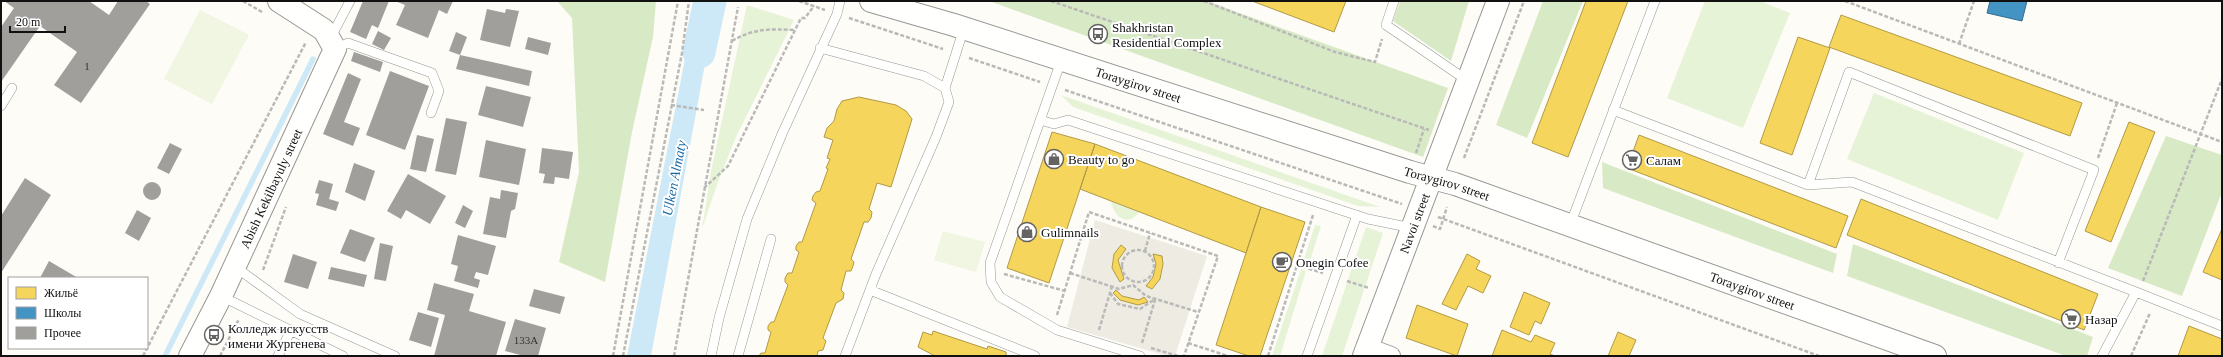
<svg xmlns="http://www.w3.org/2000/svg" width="2223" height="357" viewBox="0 0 2223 357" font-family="'Times New Roman',serif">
<rect width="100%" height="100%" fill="#fdfcf7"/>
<!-- green -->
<path fill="#e7f3d7" d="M1705,1H1760L1790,13L1743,128L1667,98Z
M747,5L794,20L736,137L718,182L702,229L711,171Z
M1874,93L2024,153L1998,220L1847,159Z
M1061,95L1380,207L1358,206L1073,107Z
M1111,201L1139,212C1128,228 1113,217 1111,201Z
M1315,225L1321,226L1308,267L1302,265Z
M1366,227L1383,233L1342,356H1322Z
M1301,269L1306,271L1280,356H1272Z"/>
<!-- forest -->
<path fill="#d8eac5" d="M557,1H656L653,37L632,132L605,282L559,262L579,172L572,18Z
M989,1H1206L1448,88L1423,157Z
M1400,1H1469L1451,61L1393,21Z
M1543,1H1583L1527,138L1496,125Z
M2166,136L2222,155V192L2182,296L2108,268Z
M1602,162L1837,254L1833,273L1603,188Z
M1853,244L2093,337L2087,356H2066L1847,276Z"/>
<!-- pitch -->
<path fill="#f0f6e1" d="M200,10L249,35L212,104L164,79Z
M943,231L985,242L976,272L934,260Z"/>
<!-- plaza -->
<path fill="#edebe2" d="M1095,220L1207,256L1175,356H1167L1067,327Z"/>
<!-- water -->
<path fill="#cde8f7" d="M708,7L711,28L707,53L651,356H627L692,23Z"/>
<!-- homes -->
<path fill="#f6d55c" stroke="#b19a46" d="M1252,1H1346L1334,32Z
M1586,1H1628L1568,157L1532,143Z
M1841,15L2082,103L2070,136L1829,47Z
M1798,37L1830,48L1792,155L1760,143Z
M859,97L896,105L906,111L912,119L891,187L877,183L869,209L872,212L871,218L868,222H864L851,259L854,262L853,266L851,271H846L841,290L844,293L843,299L836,303L823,338L826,341L823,350L818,351L817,356H759L761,353H765L771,332L768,330V326L771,322H774L788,285L785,282V278L788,273H792L799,252L796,250V246L799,242H802L816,203L812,200L813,196L816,192L820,191L828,169L826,168L830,159L827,158L833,140L824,137L827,128L834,121L837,109L842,101Z
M2129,122L2155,132L2111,242L2085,231Z
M1052,132L1095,144L1049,283L1007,268Z
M1639,135L1848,216L1836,248L1627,168Z
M1095,144L1261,207L1246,253L1080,189Z
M1861,199L2098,294L2084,330L1847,235Z
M1261,207L1305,222L1260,356H1249L1216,345Z
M2222,229V280L2203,272Z
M1121,245L1126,249L1118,260L1124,279L1120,282L1112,268L1114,254Z
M1153,254L1162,256L1163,264L1160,279L1152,289L1146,286L1153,277L1156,264Z
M1467,254L1480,261L1476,269L1491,276L1483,293L1468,286L1456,310L1442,304Z
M1116,290L1122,296L1139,300L1144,297L1148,302L1138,305L1120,300L1113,293Z
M1524,292L1550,303L1541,324L1535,321L1529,335L1510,327Z
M1417,305L1468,324L1457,356L1406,338Z
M2189,326L2222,339V356H2178Z
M1502,330L1531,342L1535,335L1555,343L1550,354L1555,356H1492Z
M933,331L987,349L988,346L1006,352V356H935L918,347L923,332L932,335Z
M1618,332L1636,340L1629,356H1608Z"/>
<!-- schools -->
<path fill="#4393c3" stroke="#346c8e" d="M1990,1H2027L2022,21L1987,13Z"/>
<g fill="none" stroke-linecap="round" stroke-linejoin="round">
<!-- stream -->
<path stroke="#cde8f7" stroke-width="5.5" d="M165,356L313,59"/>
<!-- river -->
<path stroke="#cde8f7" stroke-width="33" d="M699,52L710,1"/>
</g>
<!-- building -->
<path fill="#a19f9c" d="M4,1H89L109,15L118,1H146L150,4L81,103L54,85L77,52L40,26L1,82V27L14,8Z
M363,1H389L378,28L372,25L366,39L350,32Z
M395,1H453L447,14L439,10L428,38L396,25L405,5Z
M487,9L505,13L506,9L519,11L510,47L480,40Z
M378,31L391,38L384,50L372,44Z
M456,32L467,37L460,55L449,51Z
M528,37L551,43L548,55L525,49Z
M354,52L383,62L380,72L351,61Z
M460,55L532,71L529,86L456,69Z
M390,71L429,86L405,150L366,135Z
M348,73L361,79L344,122L360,128L353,146L323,134Z
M486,86L531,97L523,127L478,115Z
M446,118L467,122L456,175L435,171Z
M417,135L434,139L426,172L410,169Z
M486,140L526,149L519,185L479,177Z
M170,143L182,149L169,174L157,168Z
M542,148L573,152L569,179L555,177L554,184L543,183L545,174L539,173Z
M354,163L375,171L365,201L345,192Z
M408,174L446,196L430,224L406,210L401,219L387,211Z
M25,178L51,195L1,273V216Z
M319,180L333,184L329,199L339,202L336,211L316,205L319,194L315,193Z
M143 191a9 9 0 1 1 18 0a9 9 0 1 1-18 0Z
M501,190L518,193L515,209L511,211L506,238L483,234L490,197L500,199Z
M463,205L473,211L465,228L455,223Z
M137,210L151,218L139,241L125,233Z
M350,229L375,238L365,262L340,253Z
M458,235L496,246L488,275L476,272L474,278L480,280L478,288L454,281L458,266L451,264Z
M380,243L393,246L386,281L374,279Z
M293,254L317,262L308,289L284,282Z
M49,261L78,278H40Z
M331,267L367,275L364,287L328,279Z
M434,283L474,294L469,311L506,322L496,356H434L445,315L427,310Z
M534,289L565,297L560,314L529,306Z
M418,312L439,318L431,347L409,340Z
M515,319L546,328L538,356H524L505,351Z"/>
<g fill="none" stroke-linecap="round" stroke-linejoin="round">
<defs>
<path id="service" d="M1394,1L1386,25L1468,81
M330,39L350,1
M820,48L924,76L945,88
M335,49L348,43L432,73L439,91L431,113
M1061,61L990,263L991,282L1000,297L1057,330L1140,356
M1,106L12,88
M1613,110L1808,185L1852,182L2136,292
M1040,120L1054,124L1068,120L1368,219L1412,228
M1808,185L1849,72L2094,170L2058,263
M1570,225L1655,1
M234,266L300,314L395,356
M870,290L1035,356
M221,296L343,356
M278,356L291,330
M711,356L719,318L747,219L782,134L837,14L840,1
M738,356L771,239
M845,356L876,274L936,137L949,102L945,88L964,28
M1307,356L1357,215
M2102,356L2136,292L2222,326"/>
<path id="minor" d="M1367,347L1391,356"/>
<g id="tertiary">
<path id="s1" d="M871,1L954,25L1410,172L1455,184L1935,356"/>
<path id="s2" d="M190,356L221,296L335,49L324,30L279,1"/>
<path id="s3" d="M1364,356L1498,1"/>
</g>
</defs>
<!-- service casing -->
<use href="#service" stroke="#979795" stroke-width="10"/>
<!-- minor casing -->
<use href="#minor" stroke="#979795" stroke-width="20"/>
<!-- tertiary casing -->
<use href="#tertiary" stroke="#979795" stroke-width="24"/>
<!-- path -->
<path stroke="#b9b9b8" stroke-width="2.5" stroke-dasharray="4 2" stroke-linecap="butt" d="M243,1L262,12
M799,1L825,10
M1051,1L1429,130
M1204,1L1335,52L1375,62L1382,39
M1845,1L2222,142
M849,18L943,49
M732,41C754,28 770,29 795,30
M1959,44L1974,1
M969,58L1040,82
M1065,90L1402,204
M671,105L704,110
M1416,153L1424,129
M1464,158L1524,1
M2098,158L2117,103
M704,188L728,166L801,18H805L814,6
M1438,217L1819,356
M1433,226L1440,229L1447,207
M1122 266a16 16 0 1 1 32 0a16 16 0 1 1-32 0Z
M1145,251L1150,233
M1297,265L1323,273
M263,270L286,207
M1070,273L1119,289L1133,285L1146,296L1198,312
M1004,274L1065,291
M1347,281L1369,288
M2143,281L2222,79
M1110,293L1118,304L1140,309L1155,299
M1057,315L1089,212L1218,256L1184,356
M1099,330L1112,286
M1142,343L1155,300
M1188,343L1228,356
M1151,348L1178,356
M143,356L306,42
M220,356L239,319
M613,356L678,1
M623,356L682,53L689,1
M674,356L738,7
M1268,356L1313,215
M2131,356L2150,313"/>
<!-- service -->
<use href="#service" stroke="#fffffe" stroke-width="9"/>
<!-- minor -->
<use href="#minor" stroke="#fffffe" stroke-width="18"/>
<!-- tertiary -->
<use href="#tertiary" stroke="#fffffe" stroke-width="22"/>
</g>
<!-- icons -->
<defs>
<symbol id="bus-ring" viewBox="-11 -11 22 22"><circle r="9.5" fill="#fff" stroke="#646362" stroke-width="1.5"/><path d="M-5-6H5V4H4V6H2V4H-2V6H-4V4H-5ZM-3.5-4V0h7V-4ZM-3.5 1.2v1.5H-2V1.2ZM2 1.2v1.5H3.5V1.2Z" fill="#646362"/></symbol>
<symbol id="shop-ring" viewBox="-11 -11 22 22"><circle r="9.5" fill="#fff" stroke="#646362" stroke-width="1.5"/><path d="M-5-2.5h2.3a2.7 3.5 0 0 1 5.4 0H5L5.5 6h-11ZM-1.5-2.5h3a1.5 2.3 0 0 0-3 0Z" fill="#646362"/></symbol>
<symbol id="supermarket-ring" viewBox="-11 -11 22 22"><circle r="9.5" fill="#fff" stroke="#646362" stroke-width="1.5"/><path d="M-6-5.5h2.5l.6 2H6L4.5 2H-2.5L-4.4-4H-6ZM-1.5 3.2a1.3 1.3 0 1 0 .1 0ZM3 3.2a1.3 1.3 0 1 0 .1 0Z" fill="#646362"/></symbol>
<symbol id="cafe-ring" viewBox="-11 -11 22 22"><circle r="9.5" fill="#fff" stroke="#646362" stroke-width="1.5"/><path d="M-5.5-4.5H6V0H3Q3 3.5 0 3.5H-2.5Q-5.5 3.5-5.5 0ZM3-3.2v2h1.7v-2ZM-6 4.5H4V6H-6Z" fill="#646362"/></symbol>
</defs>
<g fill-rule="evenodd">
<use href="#bus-ring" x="1087" y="23" width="22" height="22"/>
<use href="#shop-ring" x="1043" y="148" width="22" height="22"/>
<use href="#supermarket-ring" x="1621" y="149" width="22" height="22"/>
<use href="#shop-ring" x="1016" y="221" width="22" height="22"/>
<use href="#cafe-ring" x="1271" y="251" width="22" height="22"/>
<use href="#supermarket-ring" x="2060" y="308" width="22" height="22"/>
<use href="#bus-ring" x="203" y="324" width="22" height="22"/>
</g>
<g text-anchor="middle" stroke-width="4" stroke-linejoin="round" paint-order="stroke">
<!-- number labels -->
<g font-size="11" fill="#353434">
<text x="87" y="70">1</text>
<text x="526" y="344">133А</text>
</g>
<!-- poi labels -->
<g font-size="13" fill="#111" stroke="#fff" text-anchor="start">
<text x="1112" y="32">Shakhristan<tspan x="1112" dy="15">Residential Complex</tspan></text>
<text x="1068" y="164">Beauty to go</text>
<text x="1646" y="165">Салам</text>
<text x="1041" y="237">Gulimnails</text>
<text x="1296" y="267">Onegin Cofee</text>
<text x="2085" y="324">Назар</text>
<text x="228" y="333">Колледж искусств<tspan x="228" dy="15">имени Жургенева</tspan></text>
</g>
<!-- street labels -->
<g font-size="13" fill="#111" stroke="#fff">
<text dy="5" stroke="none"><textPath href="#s1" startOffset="280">Toraygirov street</textPath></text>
<text dy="5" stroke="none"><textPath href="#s1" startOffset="604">Toraygirov street</textPath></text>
<text dy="5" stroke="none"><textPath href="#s2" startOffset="186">Abish Kekilbayuly street</textPath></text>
<text dy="5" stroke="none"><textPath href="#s3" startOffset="142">Navoi street</textPath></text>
<text dy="5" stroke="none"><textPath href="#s1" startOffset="928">Toraygirov street</textPath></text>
</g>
<!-- water labels -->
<g font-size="14" font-style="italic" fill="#1768a6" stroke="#fff">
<text transform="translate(674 178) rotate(-79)" y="5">Ulken Almaty</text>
</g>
</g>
<!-- border -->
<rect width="2223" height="357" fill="none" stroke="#111111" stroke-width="4"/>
<!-- legend -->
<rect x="8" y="277" width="140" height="72" fill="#ffffff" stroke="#a0a0a0"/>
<rect x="16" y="287" width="20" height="12" fill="#f6d55c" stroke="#a0a0a0"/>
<text x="44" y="297" font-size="12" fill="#111111">Жильё</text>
<rect x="16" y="307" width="20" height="12" fill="#4393c3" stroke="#a0a0a0"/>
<text x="44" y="317" font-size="12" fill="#111111">Школы</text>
<rect x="16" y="327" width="20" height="12" fill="#a19f9c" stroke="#a0a0a0"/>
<text x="44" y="337" font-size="12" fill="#111111">Прочее</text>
<!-- scale -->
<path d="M10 26v6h55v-6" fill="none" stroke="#111111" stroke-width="2"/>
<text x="16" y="26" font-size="12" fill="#111111" stroke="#ffffff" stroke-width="3" paint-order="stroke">20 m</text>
</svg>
